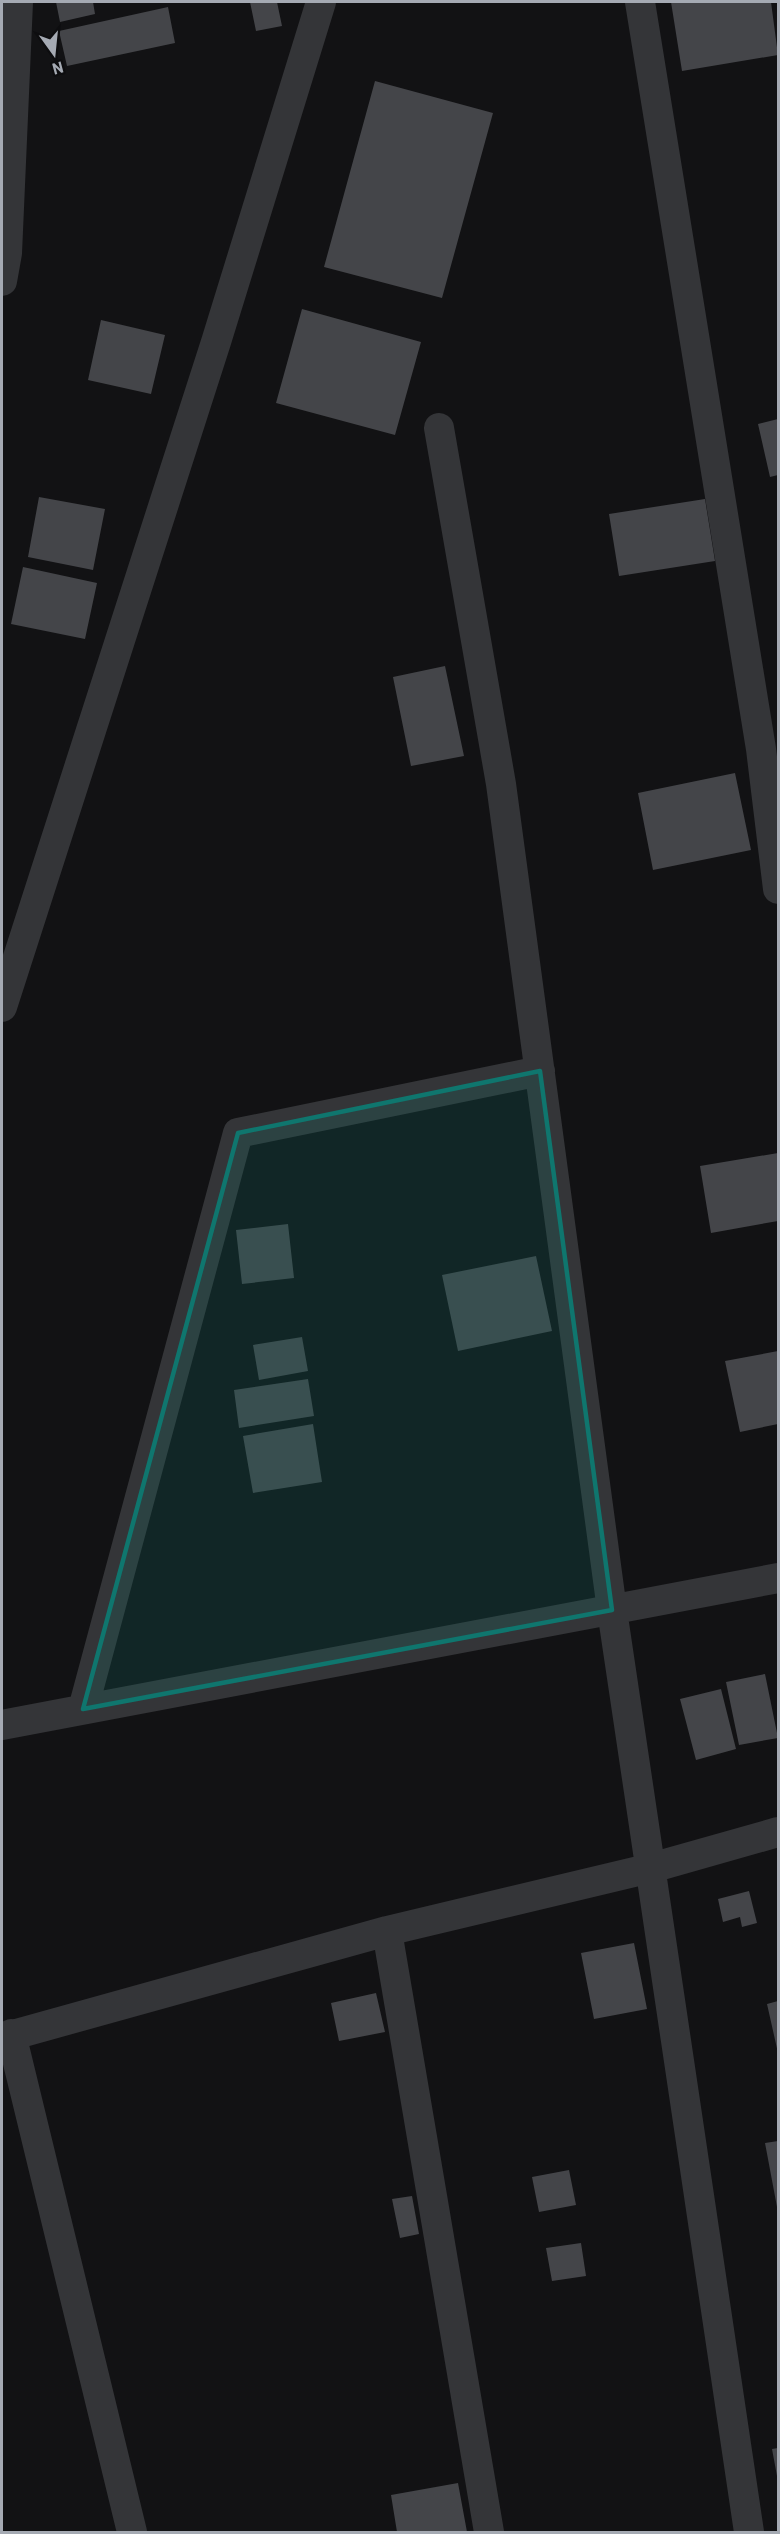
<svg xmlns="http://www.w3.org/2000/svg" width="780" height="2534" viewBox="0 0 780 2534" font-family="Barlow,sans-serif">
<rect width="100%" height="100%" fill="#121214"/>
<!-- building -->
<path fill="#444549" d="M56,2H93L95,14L60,22Z
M250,2H277L282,26L256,31Z
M671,2H771L778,55L682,71Z
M168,7L175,43L67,66L59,31Z
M375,81L493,113L442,298L324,267Z
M302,309L421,342L395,435L276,403Z
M101,320L165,335L151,394L88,380Z
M778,419V475L770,477L758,424Z
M39,497L105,509L93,570L28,557Z
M705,499L715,561L619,576L609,514Z
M23,567L97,583L85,639L11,624Z
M445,666L464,756L411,766L393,677Z
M735,773L751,850L653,870L638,793Z
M778,1153V1221L711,1233L700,1166Z
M288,1224L294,1278L242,1284L236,1230Z
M536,1256L552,1331L458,1351L442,1275Z
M302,1337L308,1371L259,1380L253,1345Z
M778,1351V1424L740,1432L725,1361Z
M308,1379L314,1416L239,1428L234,1390Z
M313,1424L322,1482L253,1493L243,1436Z
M765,1674L778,1738L739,1745L726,1682Z
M721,1689L736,1749L696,1760L680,1699Z
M749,1891L757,1923L742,1927L740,1917L723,1922L718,1899Z
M634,1943L647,2009L594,2019L581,1953Z
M376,1993L385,2032L339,2041L331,2003Z
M778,2001V2053L767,2004Z
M778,2141V2207H777L765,2143Z
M569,2170L576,2205L539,2212L532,2177Z
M412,2196L419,2234L400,2238L392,2199Z
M581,2243L586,2276L552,2281L546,2248Z
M778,2448V2476H777L772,2449Z
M458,2483L467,2532H397L391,2495Z"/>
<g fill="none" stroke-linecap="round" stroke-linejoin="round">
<!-- minor -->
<path stroke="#343538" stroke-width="30" d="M640,2L761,749L778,889
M2,281L7,253L18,2
M439,428L501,784L612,1610L749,2532
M2,1007L216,342L321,2
M83,1709L238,1133L540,1071
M2,1725L778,1578
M11,2034L132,2532
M2,2038L387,1931
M489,2532L387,1931L651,1868L778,1832"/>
</g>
<!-- marked area -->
<path fill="#0f766e" fill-opacity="0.2" stroke="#0f766e" stroke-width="4.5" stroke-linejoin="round" d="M540,1071L612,1610L83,1709L238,1133Z"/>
<!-- border -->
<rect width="780" height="2534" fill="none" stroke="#a5aab3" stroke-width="6"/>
<!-- north arrow -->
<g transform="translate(54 54) rotate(165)" stroke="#0d0d0f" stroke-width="4.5" paint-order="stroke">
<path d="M0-4.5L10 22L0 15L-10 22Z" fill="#a5aab3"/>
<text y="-9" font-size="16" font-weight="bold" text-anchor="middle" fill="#a5aab3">N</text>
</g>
</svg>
